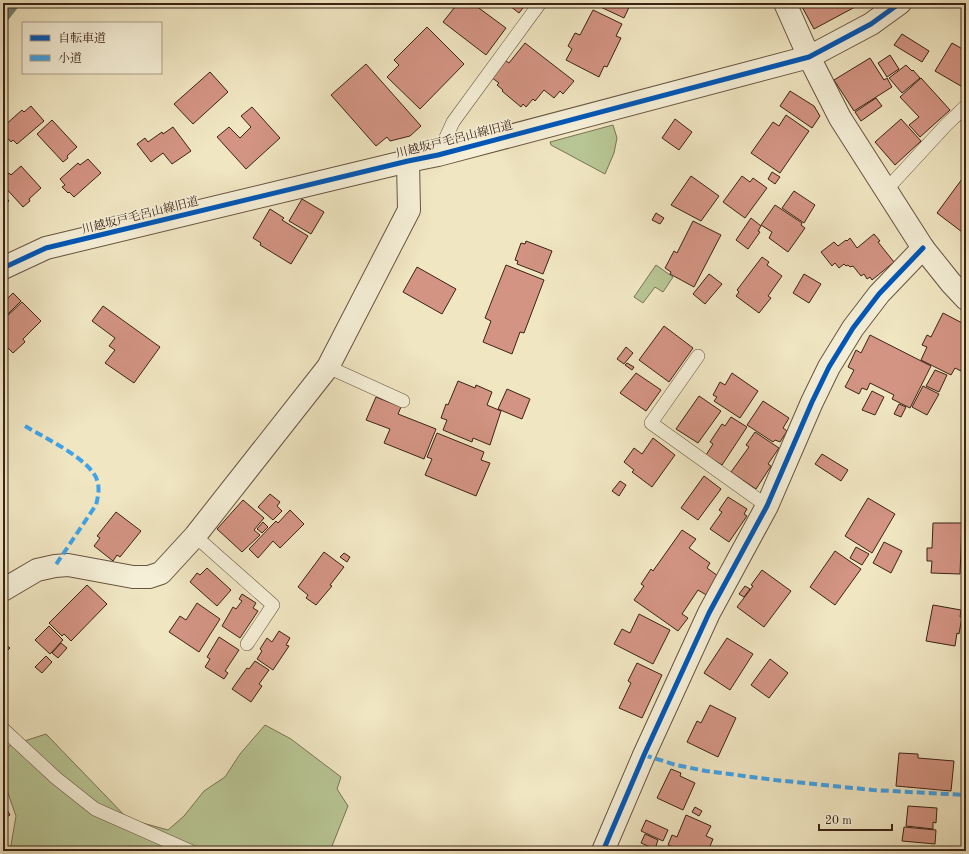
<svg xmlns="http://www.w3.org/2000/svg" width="969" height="854" viewBox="0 0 969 854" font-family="'Old Standard TT','Noto Serif JP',serif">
<rect width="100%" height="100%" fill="#f0e6c2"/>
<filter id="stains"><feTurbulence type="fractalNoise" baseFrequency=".005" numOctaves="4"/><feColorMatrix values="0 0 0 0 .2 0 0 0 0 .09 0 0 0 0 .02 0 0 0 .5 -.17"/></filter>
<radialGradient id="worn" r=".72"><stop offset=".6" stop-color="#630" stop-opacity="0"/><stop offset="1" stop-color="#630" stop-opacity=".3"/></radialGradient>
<!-- green -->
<path fill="#b8c594" stroke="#7a7454" d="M613,125L617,138L614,153L605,174L551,145L550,142Z
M656,265L673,277L663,292L655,287L643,303L634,297Z
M265,725L291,739L341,777L337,789L348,806L330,851H10L16,816L3,779V748L46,734L128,819L168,830L184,816L204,791L225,777L240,754Z"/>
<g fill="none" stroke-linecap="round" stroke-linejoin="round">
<!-- stream -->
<path stroke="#748173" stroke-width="7" d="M3,21L17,3"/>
</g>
<!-- building -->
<path fill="#d39483" stroke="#3b2315" d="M458,3H472L506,28L486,55L443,22Z
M506,3H527L519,13Z
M592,3H631L624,18Z
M800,3H853L855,7L814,29Z
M593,10L622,24L616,36L621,38L607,67L604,66L599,77L566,60L572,49L568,46L575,33L580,35Z
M427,27L464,64L420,109L387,77L399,65L394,60Z
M902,34L929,51L922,62L894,45Z
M525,43L574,81L563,94L560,91L554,98L544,90L535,101L533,99L526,107L523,104L521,107L502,91L503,90L497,85L499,83L491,77L505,60L509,63Z
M952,43L966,51V89L935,71Z
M890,55L899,69L887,77L878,63Z
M870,58L884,80L887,78L892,87L854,111L834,80Z
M366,64L421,126L410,136L390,141L387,137L376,146L331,95Z
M906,65L912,71L913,70L920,78L902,93L889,78Z
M210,72L228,92L193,124L174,104Z
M921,78L950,110L920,137L909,125L919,117L900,97Z
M790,91L814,106L820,116L812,128L780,106Z
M876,98L882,106L861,121L855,112Z
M31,106L44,121L17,144L13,140L11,142L4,134L6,132L3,127L22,110L24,112Z
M252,107L280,138L246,169L217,137L229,127L240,138L251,127L241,116Z
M786,115L809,131L780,173L751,153L773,122L779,126Z
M675,119L692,132L679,150L662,138Z
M901,119L921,141L895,165L875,142Z
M52,120L77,147L67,156L68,158L63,162L37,134Z
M173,127L191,151L172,164L163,153L151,162L137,144L145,138L148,142L162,132L163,134Z
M88,159L101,173L74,197L69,192L68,193L62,187L65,185L60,179L78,163L80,165Z
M21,166L41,188L29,199L30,201L23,207L3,185V179L9,173L11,175Z
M772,172L780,177L775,184L768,179Z
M965,175L966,176V235L937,213Z
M691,176L719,196L701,221L671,205Z
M742,176L750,182L753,178L767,188L745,218L723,202Z
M794,191L815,205L804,223L782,208Z
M3,194L9,201L3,206Z
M302,199L324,212L311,234L289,221Z
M775,205L802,223L801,225L805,228L788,252L769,238L772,232L761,225Z
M270,209L284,218L282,220L308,236L291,264L260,245L261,243L253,238Z
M656,213L664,218L660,224L652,220Z
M751,218L761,226L758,231L760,232L748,249L736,240Z
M693,221L721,235L694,287L670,274L671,272L665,268L674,251L677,253Z
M874,234L880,241L878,242L894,262L872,280L870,277L867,279L864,274L861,276L853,266L850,267L848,265L846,266L844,264L839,268L835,263L832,266L821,252L834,242L838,246L846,240L847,241L850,238L857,248Z
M526,241L552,251L543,274L517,264L518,261L515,260L521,243L525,244Z
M762,257L769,262L767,265L782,276L768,296L771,298L759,313L736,296L739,292L737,290Z
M506,265L544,280L524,333L520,332L512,354L483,342L491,321L485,318Z
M417,267L456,289L442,314L403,292Z
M709,274L722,284L705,304L693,294Z
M804,274L821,284L809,303L793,293Z
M13,293L21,301L7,315L3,310V303Z
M22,302L41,321L23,339L25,342L13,353L3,343V320Z
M103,306L160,347L134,383L105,363L115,350L109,346L115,338L92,321Z
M943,313L966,325V347L961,357L966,360L961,371L955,368L951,375L921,360L927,347L922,345L927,335L931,337Z
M664,326L693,348L669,382L639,360Z
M870,335L931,366L910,408L892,399L894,395L870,383L867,390L862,388L859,394L845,387L854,370L848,367L856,350L861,353Z
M626,347L633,353L624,364L617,359Z
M627,363L634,367L632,370L625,365Z
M935,370L947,375L939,392L926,386Z
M636,373L661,390L646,411L620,393Z
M732,373L758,391L740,418L714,401L717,397L713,395L720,382L725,385Z
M458,381L475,388L476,385L492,392L487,405L501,411L490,445L473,438L472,442L443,430L447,420L441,418L446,404L448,405Z
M923,386L939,394L927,415L912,407Z
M507,389L530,399L522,419L498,409Z
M872,391L884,397L875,415L862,410Z
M699,396L721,411L698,443L676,429Z
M376,397L401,407L398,414L436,429L424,459L384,443L390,429L366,420Z
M763,401L789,418L783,428L787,431L780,442L775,440L773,442L747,425Z
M899,404L906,407L901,417L894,414Z
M731,417L747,427L722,465L706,455L713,444L710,442L722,424L725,426Z
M755,432L779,448L768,464L771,466L756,489L731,472L749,447L746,445Z
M437,433L484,452L481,460L490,463L476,496L425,475L432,459L427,457Z
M653,438L675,455L652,487L632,472L634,470L624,462L634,448L642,454Z
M822,454L848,470L841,481L815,464Z
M704,476L721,489L698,520L681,508Z
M620,481L626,485L619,496L612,491Z
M270,494L280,502L277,506L282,511L273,520L258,507Z
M728,497L747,509L744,514L747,516L729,542L710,529L722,512L719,510Z
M868,498L895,514L872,553L845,536Z
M243,500L264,518L254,530L260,535L242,552L217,529Z
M290,510L304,524L280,548L273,541L258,558L249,549L276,521L278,523Z
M116,512L141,531L120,557L117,555L113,561L94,546L100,538L97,536Z
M263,522L268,527L262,533L257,529Z
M933,523H962L960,574L931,573L932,561H927V548H932Z
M682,530L696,539L689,548L710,563L707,568L718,576L708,596L698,590L682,614L688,618L678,631L634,600L644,586L641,584L651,569L653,571Z
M884,542L902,551L891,573L873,563Z
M856,547L869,554L862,565L850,558Z
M835,551L861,569L835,605L810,587Z
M324,552L344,567L330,585L332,586L316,605L306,598L308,595L298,587Z
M344,553L350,557L347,562L340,557Z
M207,568L231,590L217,606L190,582L197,573L200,575Z
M762,570L791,591L764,627L737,607L753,586L751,585Z
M87,585L107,604L71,641L64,634L62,636L49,623Z
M745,586L750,589L744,597L739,594Z
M242,594L256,603L253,608L258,611L240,638L222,626L233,607L236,609L242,601L239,599Z
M197,603L220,619L199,652L169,632L180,616L186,620Z
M933,605L961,610L960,617H962L959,634L957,633L955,646L926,641Z
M639,614L670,630L653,664L614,644L622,629L630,633Z
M49,626L63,640L50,654L35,640Z
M279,631L290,638L286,645L289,646L273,670L257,659L262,651L260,649L267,638L272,642Z
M219,637L239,650L225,671L228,673L224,679L205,667L210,659L207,657Z
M727,638L753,654L730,690L704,673Z
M3,642L10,648L3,655Z
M61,643L67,648L58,658L52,653Z
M46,656L52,662L42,673L35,667Z
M770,659L788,673L769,698L751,685Z
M255,661L269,670L259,684L262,686L251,702L232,689L247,668L249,669Z
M637,663L662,675L642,718L619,708L631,683L628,681Z
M710,705L736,718L718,757L687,742L697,721L701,723Z
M899,753L918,754V758L954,761L951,791L896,786Z
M671,769L681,773L680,776L695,783L683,810L657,798Z
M3,802L10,815L3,819Z
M908,806L937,808L936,823L933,822V829L906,826Z
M695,807L702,811L699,816L692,812Z
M686,815L711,826L706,836L713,839L708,851H683L668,845L672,835L677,837Z
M646,820L668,830L663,841L641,831Z
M904,827L936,830L935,844L902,841Z
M645,834L658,840L655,849L641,843Z"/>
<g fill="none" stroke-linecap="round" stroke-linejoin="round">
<defs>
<path id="service" d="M438,155L453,122L540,3
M886,190L946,125L966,106
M698,356L651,423L767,506
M328,367L403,401
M195,536L273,605L247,644
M3,729L56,778L95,809L190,851"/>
<path id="minor" d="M785,3L809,57
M3,590L37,570L55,566L68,565L133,577H149L161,573L195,536L328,367L409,210L408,161
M603,851L644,755L709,613L767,506L812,402L829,367L853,328L879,294L923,248"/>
<path id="tertiary" d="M809,57L840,118L923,248L951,283L966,299
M3,268L46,248L408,161L438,155L809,57L871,24L900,3"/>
</defs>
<!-- service casing -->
<use href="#service" stroke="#685440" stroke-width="14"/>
<!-- minor casing -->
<use href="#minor" stroke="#685440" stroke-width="24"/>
<!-- tertiary casing -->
<use href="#tertiary" stroke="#685440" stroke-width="24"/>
<!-- service -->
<use href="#service" stroke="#f5efd7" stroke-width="13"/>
<!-- minor -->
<use href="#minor" stroke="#f5efd7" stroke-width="22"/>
<!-- tertiary -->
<use href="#tertiary" stroke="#f5efd7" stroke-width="22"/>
<!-- quiet -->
<path stroke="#3fa2ea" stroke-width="4" stroke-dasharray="8 4" stroke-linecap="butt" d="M25,426C45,438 90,459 97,480C100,488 98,497 96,505L55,566
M644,755L676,765L706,771L775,780L873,790L966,795"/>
<defs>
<path id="cycleway" d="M3,268L46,248L408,161L438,155L809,57L871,24L900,3
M603,851L644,755L709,613L767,506L812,402L829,367L853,328L879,294L923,248"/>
</defs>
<!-- cycleway casing -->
<use href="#cycleway" stroke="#f5efd7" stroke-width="8"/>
<!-- cycleway -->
<use href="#cycleway" stroke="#0057b8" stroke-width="5"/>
</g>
<g text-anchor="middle" stroke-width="3" stroke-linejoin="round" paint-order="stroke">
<!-- street labels -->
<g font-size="12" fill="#3b2315" stroke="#f5efd7">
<text transform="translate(454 139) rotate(-14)" y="4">川越坂戸毛呂山線旧道</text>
<text transform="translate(140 215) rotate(-14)" y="4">川越坂戸毛呂山線旧道</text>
</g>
</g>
<!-- margin -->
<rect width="969" height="854" fill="none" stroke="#f0e6c2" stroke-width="16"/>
<rect x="4" y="4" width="961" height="846" fill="none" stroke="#3b2315" stroke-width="2"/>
<rect x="8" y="8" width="953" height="838" fill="none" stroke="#3b2315"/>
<!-- legend -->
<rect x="22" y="22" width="140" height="52" fill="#f5efd7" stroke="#ab9d89"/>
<rect x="30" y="35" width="20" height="6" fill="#0057b8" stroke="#ab9d89"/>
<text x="58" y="42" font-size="12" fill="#3b2315">自転車道</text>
<rect x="30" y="55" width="20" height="6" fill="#3fa2ea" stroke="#ab9d89"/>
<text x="58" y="62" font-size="12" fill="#3b2315">小道</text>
<!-- scale -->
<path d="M819 824v6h73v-6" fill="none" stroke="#3b2315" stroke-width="2"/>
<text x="825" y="824" font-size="12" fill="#3b2315" stroke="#f5efd7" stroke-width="3" paint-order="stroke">20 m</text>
<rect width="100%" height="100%" filter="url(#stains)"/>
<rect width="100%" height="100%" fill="url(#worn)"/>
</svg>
